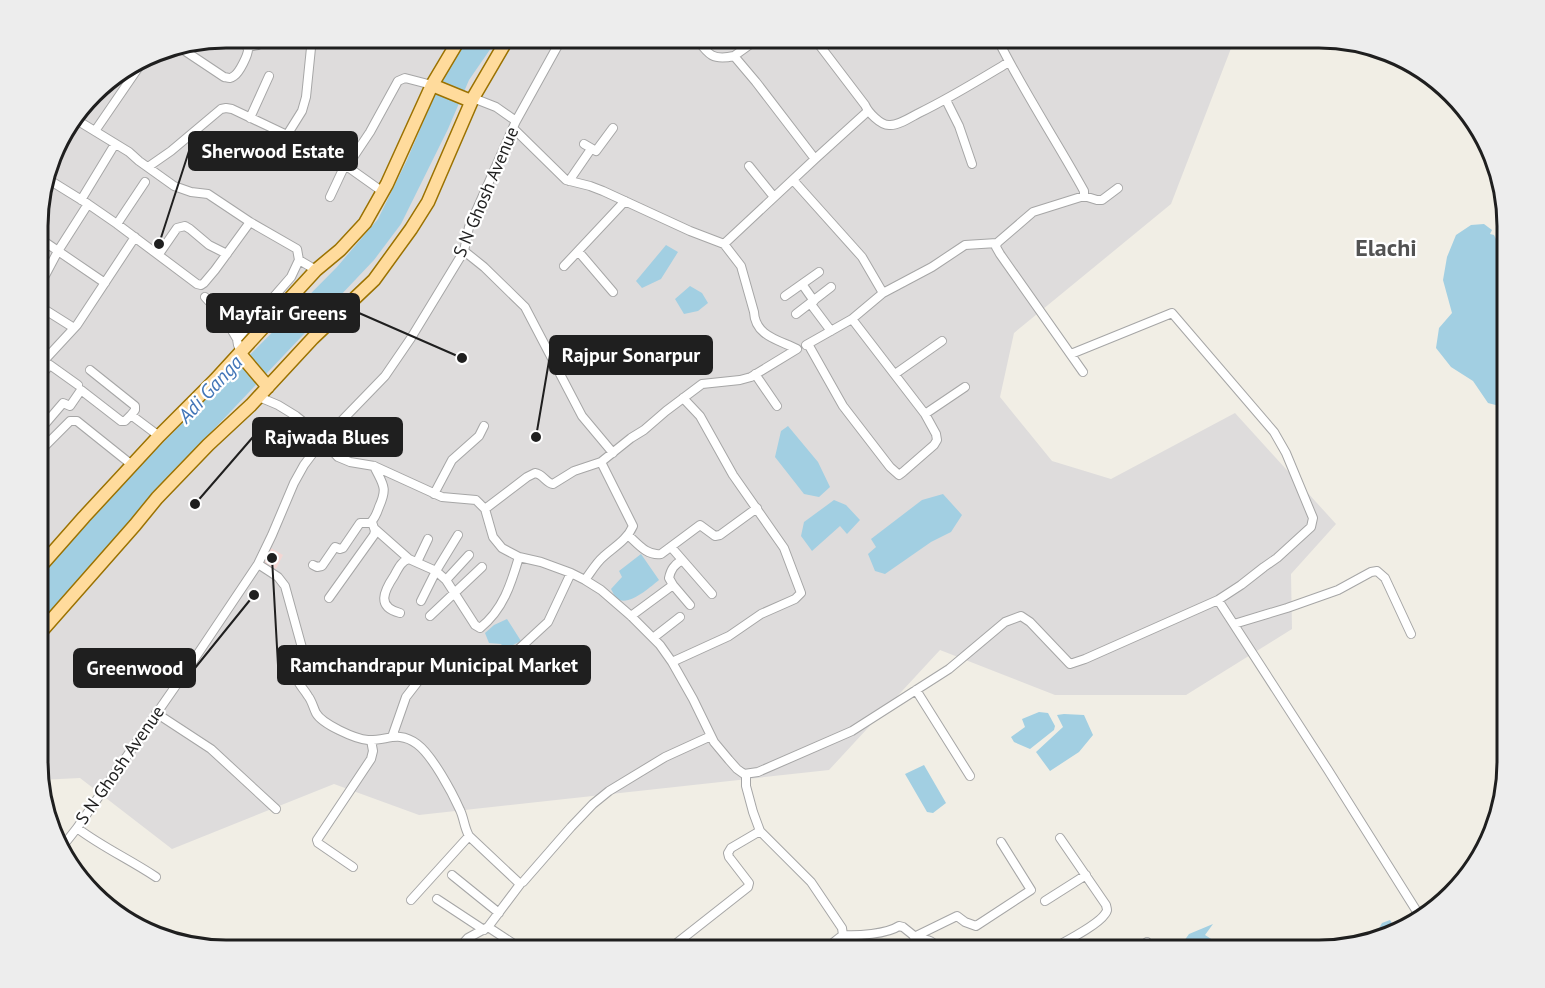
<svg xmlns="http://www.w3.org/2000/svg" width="1545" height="988" viewBox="0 0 1545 988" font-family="'PT Sans',sans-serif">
<rect width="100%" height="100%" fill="#f1eee5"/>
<!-- residential -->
<path fill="#dedcdc" d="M226,38H1235L1171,204L1014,333L1000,397L1052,461L1111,479L1235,413L1336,524L1291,574L1292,629L1186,695H1055L940,650L829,770L419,815L334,784L172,849L80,778L39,780V202L57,143L102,85L154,52Z"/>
<!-- commercial -->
<path fill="#f3d6d3" d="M269,547L283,555L276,569L261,561Z"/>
<!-- water -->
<path fill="#a2cfe2" d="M466,38H498L469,80L448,129L401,224L374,260L162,484L39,625V576L80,529L144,462L337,267L378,219L407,160L439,85Z
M1484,224L1492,230L1490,234L1494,235L1496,239L1500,238L1507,249V408L1488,403L1473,381L1451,367L1436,348L1439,328L1452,313L1443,280L1447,257L1456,235L1471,225Z
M666,245L678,252L661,279L642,288L636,281Z
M690,286L702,293L708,303L698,311L684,314L675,299Z
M788,426L818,462L830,487L819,497L804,494L775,457L781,431Z
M943,494L962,515L951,532L931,542L885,574L875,571L868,554L876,547L871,539L922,500Z
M834,500L846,505L860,520L847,534L840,526L812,551L801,536L804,522Z
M641,554L659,580C650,587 628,608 616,598C614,596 613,592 611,589L622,577L619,571Z
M507,619L521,641L505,649L501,644L489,643L485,633L494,625Z
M1039,712L1048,713L1055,726L1054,730L1030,749L1014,742L1011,737L1025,727L1022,719Z
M1064,714L1084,715L1093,735L1079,752L1050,771L1036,752L1063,727L1057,715Z
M924,765L946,803L933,813L927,812L905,774Z
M1390,920L1396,930L1377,936V932L1382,923Z
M1213,924L1205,935L1216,942L1218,950H1167L1184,941L1189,934Z"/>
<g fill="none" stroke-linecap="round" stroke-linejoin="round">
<defs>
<path id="street" d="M602,38L610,42L613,43L619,38
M814,38L865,105C868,112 880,125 889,125C898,126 911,117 919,113C950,98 979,80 1009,62
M997,38C1023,91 1056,140 1084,191V196
M179,47L224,77C229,78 230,79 234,76C239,73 249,54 248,48C246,43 241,40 237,38
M247,47L258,45L264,38
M734,56L759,38
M473,98L496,107L516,121
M946,100L959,126L972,164
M250,118L269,76
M75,119L129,152L139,161L174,186L191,192L208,194L250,222L297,249L299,260L291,277L237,339L238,345L241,352
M513,128L566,180L590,186L603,191L690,231L724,244L815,159L756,82L734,56C712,61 708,54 696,38
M95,131L145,58
M287,135L302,111L306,97L312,38
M584,144L596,151L613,128
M815,159L868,111
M749,166L774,197
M148,167L171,151L221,109L226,108L232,109L287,135L339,164L345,165L350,162L370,132L398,81L405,78L432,85
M793,180L862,257L883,293
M569,181L591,149
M330,197L345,165L383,192
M81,200L115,144
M88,204L117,224L197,284L201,285L204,283L215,270L250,222
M117,224L145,182
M39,238L105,283
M464,251L484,267L525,307L582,416L613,453
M578,251L613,292
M159,254L177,228L185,226L190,229L209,245L227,254
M299,260L316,270
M564,266L625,201
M802,284L814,301
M39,287L58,251L88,204L46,178
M785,296L819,272
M205,297L226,320L237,339
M810,303L831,331
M39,306L74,328
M796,314L831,287
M808,344L843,406L890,467L899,475L903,472L934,445L937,440L936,434L925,414L852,319
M806,345L852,319L883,293L932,267L965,245L997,243
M39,366L77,325L135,237
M90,370L135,406V410L131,415
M1083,372L1000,254L996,247L997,243L1033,212L1084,196L1097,200H1102L1118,188
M755,374L777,406
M895,374L942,341
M39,377L50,365L78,385
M39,390L42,392L39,395
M259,397L278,405L296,416L311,428L338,457L350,462L374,466L442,497L476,500L485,509L493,537L502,548L519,557L541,562L571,573L585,580L601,590L631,616L660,645L672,662L693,699L714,742L729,760L737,769L744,774L758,772L852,731L949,669L1005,622L1021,616L1030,622L1070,664L1085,659L1218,600L1241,585L1264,567L1277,558L1311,527L1313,518L1286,453L1274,432L1172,313L1071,354
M925,414L965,387
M39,431L63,403L70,406L81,390L121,421H125L131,415L159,436
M39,447L45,446L70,421H77L132,465
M601,462L631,438L644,430L666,411L702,384L740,380L751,377L797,349C779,340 755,336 754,312L741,266L724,244
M434,494L452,460L479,436L484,426
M485,509L527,477L535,473C543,474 546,483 553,484L574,471L601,462L633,526C627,540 614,547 603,557C596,563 591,572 585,580
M375,529L409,559
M628,535C638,544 647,556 661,554L700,525L715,536L720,535L757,508
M671,547L712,594
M417,562L428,539
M258,564L278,577L285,586L304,655L296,677C298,684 304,689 308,696C312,701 313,707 316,713C322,724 355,739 368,740C387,741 398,730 417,744C432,755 452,792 460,810C464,818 464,827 469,836L519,883L523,882L571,827L593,804L609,791L665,757L711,736
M313,565L317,567L322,566L335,547L340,549L343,548L360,523H370C375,519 377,513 379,507C388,487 383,485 374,466
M446,580L469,555
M673,585L690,605
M329,598L374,535L375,531L372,522
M1218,600L1328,770L1421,918
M421,601L436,571L458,535
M400,613C376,607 384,591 394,576C398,569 401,561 409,559L436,571L446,580L475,625L480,628C503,610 511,584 519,557
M430,616L482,567
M631,616L673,585L669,578C671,569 674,565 682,560
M1234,624L1287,608L1338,590L1371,572L1377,571L1385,578L1411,634
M653,638L680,617
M510,657L548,622L571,573
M672,662L729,636L761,614L795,599L801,593L784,548L733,475L700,416L683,398
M916,690L970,776
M156,713L211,749L276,809
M392,737L406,697L423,675
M746,774V786L753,812L760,831L811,882L842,928L843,935L824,950
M77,828C102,847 129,859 156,877
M62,847L77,828L193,661L258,564L272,535L294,483L304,465L322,441L385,376L411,338L464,251L469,227L516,121L562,38
M353,867L318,843L317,840L371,759L373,751L371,740
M452,875L499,913
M437,899L484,930
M411,900L469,836
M1045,901L1086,875
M488,927L523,950
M843,935C857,936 887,934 899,926L903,927L918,939C929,939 933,941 939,950
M914,937L957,916L965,922L976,926L1031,890L1001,842
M457,950L468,938L488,927L521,883
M668,950L748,887L749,883L729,857L728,853L731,848L760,831
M1050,950C1064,942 1097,926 1105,914C1108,910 1107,910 1106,905L1060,838
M1136,950L1147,942"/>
<path id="primary" d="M432,85L471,101
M240,354L268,387
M39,568L84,517L159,436L215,380L316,270L340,250L365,223L387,184L432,85L460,38
M39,634L135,525L157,498L208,445L251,405L313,338L374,280L411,229L428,202L473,98L508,38"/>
</defs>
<!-- street casing -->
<use href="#street" stroke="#a6a6a6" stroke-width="10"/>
<!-- primary casing -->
<use href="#primary" stroke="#9b7200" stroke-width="15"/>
<!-- street -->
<use href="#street" stroke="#fff" stroke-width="8"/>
<!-- primary -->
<use href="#primary" stroke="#ffdb9c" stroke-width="12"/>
</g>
<g text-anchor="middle" stroke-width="4.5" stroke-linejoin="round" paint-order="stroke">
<!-- street labels -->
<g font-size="18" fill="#1f1f1f" stroke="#fff">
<text transform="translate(486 192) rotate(-67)" y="6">S N Ghosh Avenue</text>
<text transform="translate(120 765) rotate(-55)" y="6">S N Ghosh Avenue</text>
</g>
<!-- water labels -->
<g font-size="20" font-style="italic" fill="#4376b8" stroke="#fff">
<text transform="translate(210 389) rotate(-47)" y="7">Adi Ganga</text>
</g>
<!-- district labels -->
<g font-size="24" font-weight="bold" fill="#525252" stroke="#fff">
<text x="1386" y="256">Elachi</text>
</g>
</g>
<!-- crop -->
<path d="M0 0H1545V988H0ZM226 48H1319A178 178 0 0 1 1497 226V762A178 178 0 0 1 1319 940H226A178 178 0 0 1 48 762V226A178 178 0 0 1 226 48Z" fill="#ededed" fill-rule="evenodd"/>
<path fill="none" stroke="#1f1f1f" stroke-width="3" d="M226 48H1319A178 178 0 0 1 1497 226V762A178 178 0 0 1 1319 940H226A178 178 0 0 1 48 762V226A178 178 0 0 1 226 48Z"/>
<!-- callouts -->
<path fill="none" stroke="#1f1f1f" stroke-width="2" d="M159 244L189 151M462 358L359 313M536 437L550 355M195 504L253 437M272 558L278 665M254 595L195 668"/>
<g fill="#1f1f1f" stroke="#fff" stroke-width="2">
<circle cx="159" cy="244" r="6"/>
<circle cx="462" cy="358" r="6"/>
<circle cx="536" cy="437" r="6"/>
<circle cx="195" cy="504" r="6"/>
<circle cx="272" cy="558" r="6"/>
<circle cx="254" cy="595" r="6"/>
</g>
<g fill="#1f1f1f" stroke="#1f1f1f" stroke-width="2">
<rect x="189" y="132" width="168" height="38" rx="6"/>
<rect x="207" y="294" width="152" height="38" rx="6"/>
<rect x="550" y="336" width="162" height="38" rx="6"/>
<rect x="253" y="418" width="149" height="38" rx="6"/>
<rect x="278" y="646" width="312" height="38" rx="6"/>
<rect x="74" y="649" width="121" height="38" rx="6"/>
</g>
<g font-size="20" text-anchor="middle" font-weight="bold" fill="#fff">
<text x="273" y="158">Sherwood Estate</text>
<text x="283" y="320">Mayfair Greens</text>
<text x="631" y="362">Rajpur Sonarpur</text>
<text x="327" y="444">Rajwada Blues</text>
<text x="434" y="672">Ramchandrapur Municipal Market</text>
<text x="135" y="675">Greenwood</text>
</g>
</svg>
